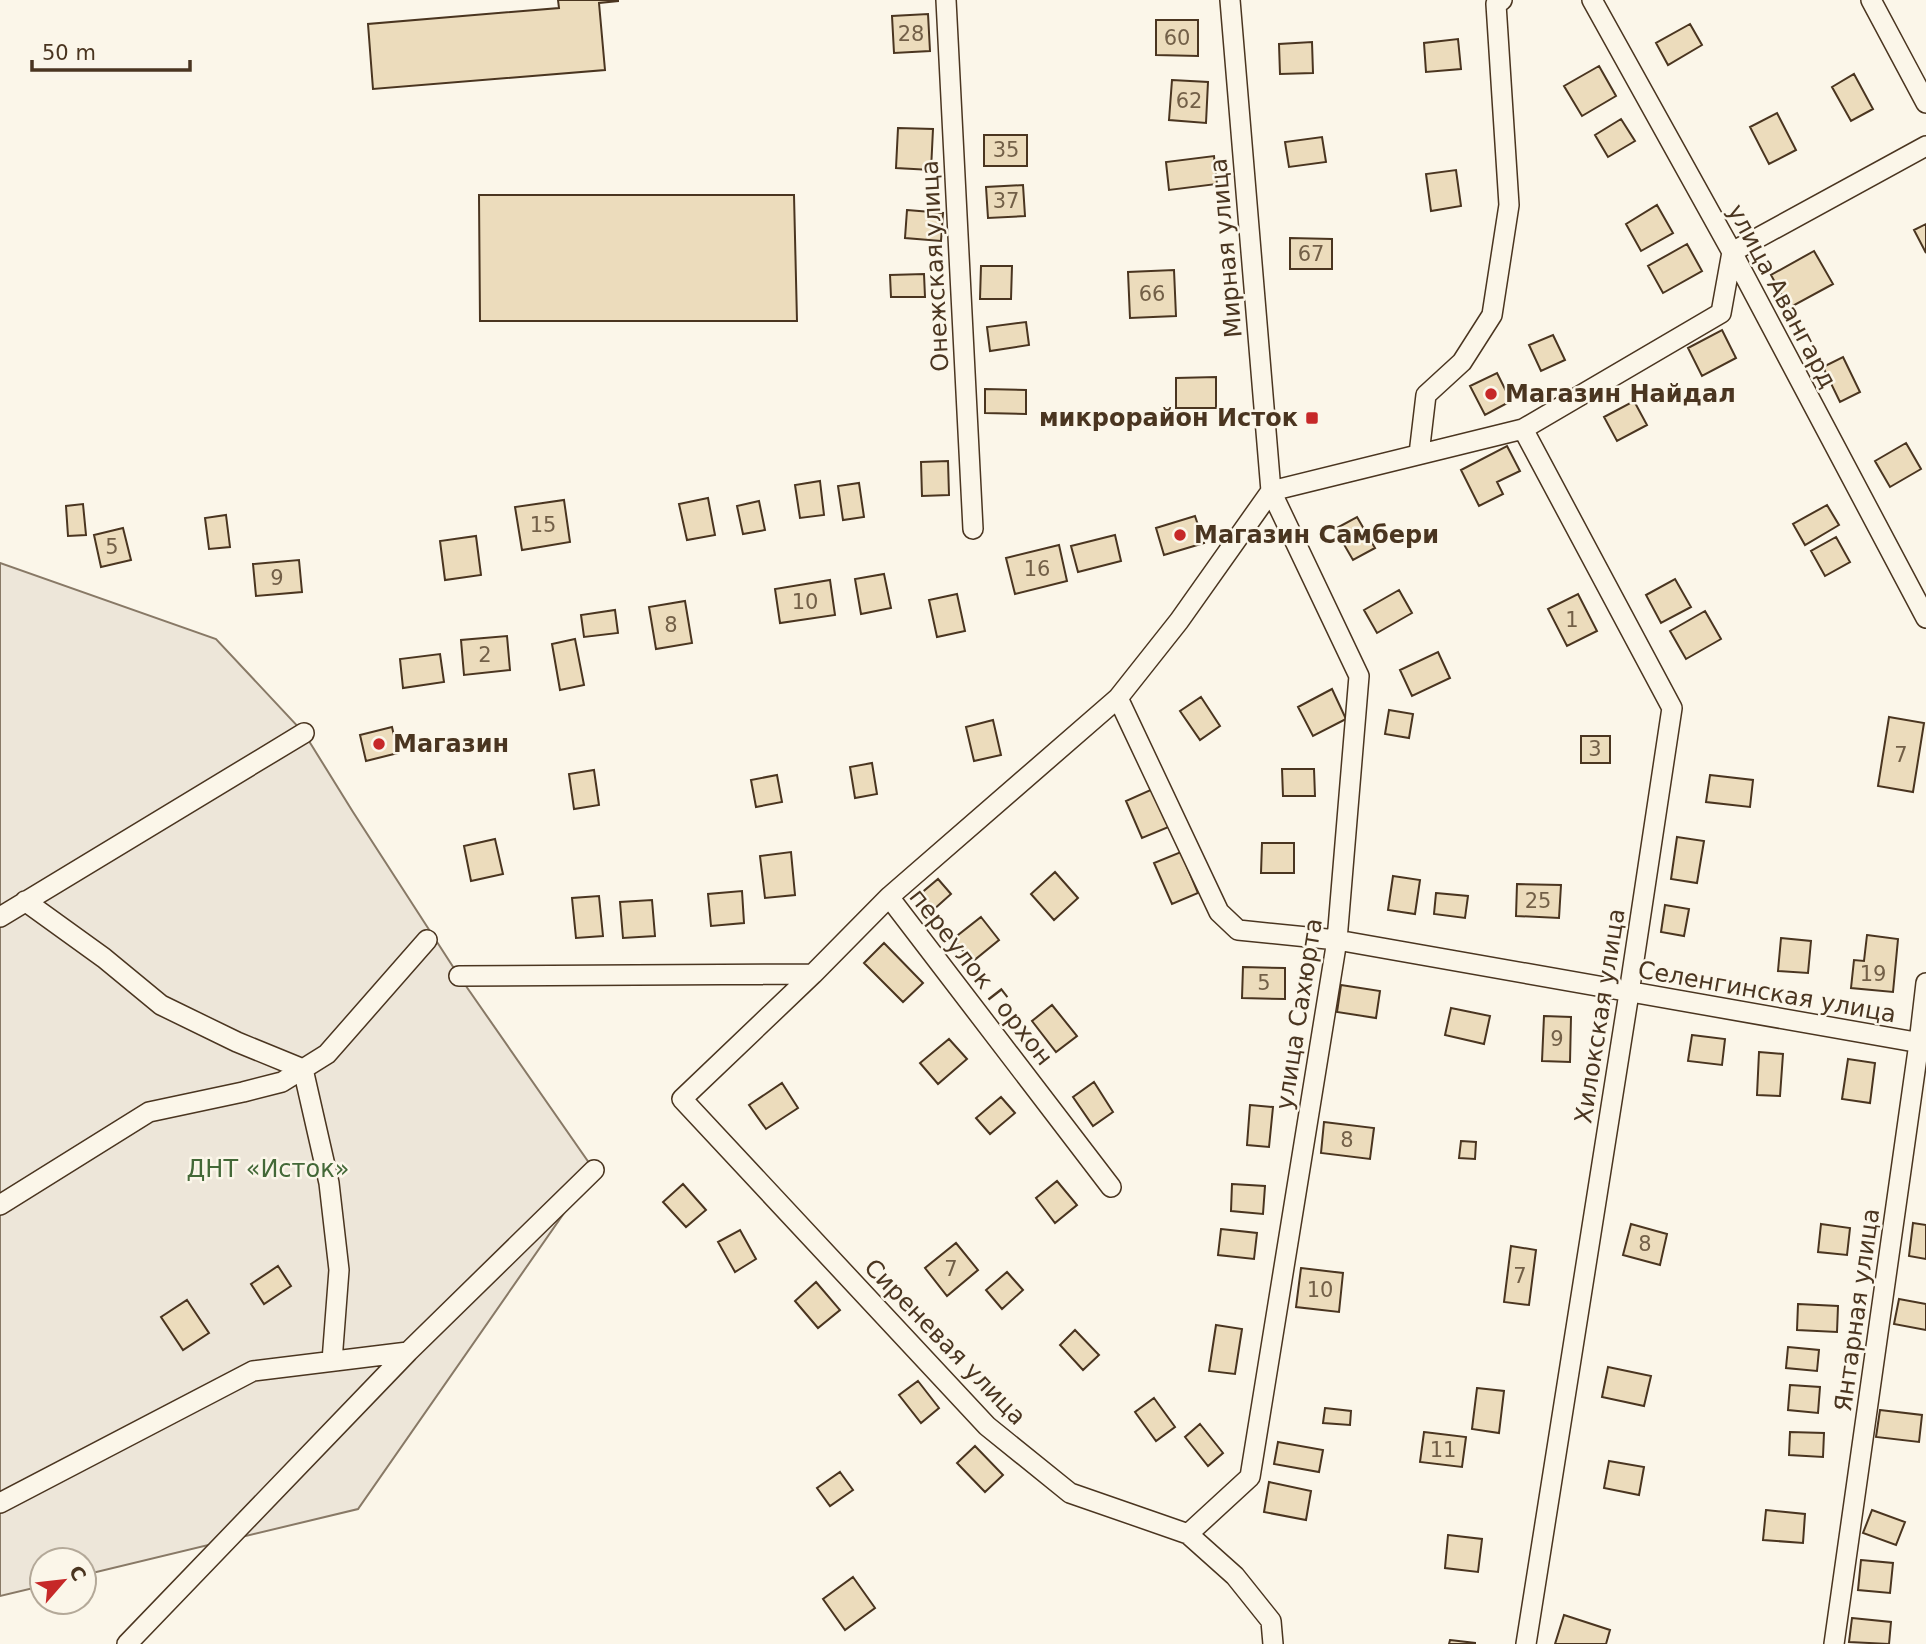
<svg xmlns="http://www.w3.org/2000/svg" width="1926" height="1644" viewBox="0 0 1926 1644" font-family="'DejaVu Sans',sans-serif">
<rect width="100%" height="100%" fill="#fbf6e9"/>
<!-- green -->
<path fill="#ede6d9" stroke="#887966" stroke-width="2" d="M0,563L216,639L304,733L353,812L459,976L594,1170L358,1509L84,1575V1560H42V1586L0,1596Z"/>
<!-- building -->
<path fill="#ecdcbc" stroke="#4a3520" stroke-width="2" d="M558,0H618V1L599,3L605,70L373,89L368,24L559,8Z
M928,14L930,51L894,53L892,16Z
M1156,20H1198V56L1156,55Z
M1690,24L1702,45L1668,65L1656,43Z
M1458,39L1461,69L1426,72L1424,43Z
M1312,42L1313,73L1280,74L1279,44Z
M1599,66L1616,96L1582,116L1564,86Z
M1854,74L1873,109L1851,121L1832,87Z
M1172,80L1208,82L1206,123L1169,120Z
M1777,113L1796,150L1769,164L1750,127Z
M1621,119L1635,141L1608,157L1595,135Z
M898,128L933,129L931,170L896,168Z
M984,135H1027V166H984Z
M1322,137L1326,162L1289,167L1285,142Z
M1214,156L1217,184L1169,190L1166,162Z
M1456,170L1461,206L1431,211L1426,174Z
M1023,185L1025,216L988,218L986,187Z
M479,195H794L797,321H480Z
M1657,205L1673,233L1641,251L1626,224Z
M907,210L943,213L941,241L905,238Z
M1926,224V253L1914,230Z
M1290,238L1332,239V269H1290Z
M1687,244L1702,271L1663,293L1648,266Z
M1814,251L1833,284L1789,308L1771,275Z
M981,266H1012L1011,299H980Z
M1174,270L1176,316L1130,318L1128,272Z
M924,274L925,297H891L890,275Z
M1026,322L1029,345L990,351L987,327Z
M1722,330L1736,358L1702,376L1688,348Z
M1553,335L1565,360L1541,371L1529,345Z
M1843,357L1860,392L1840,402L1823,367Z
M1497,373L1511,401L1485,415L1470,386Z
M1216,377V408H1176V378Z
M985,389L1026,390V414L985,413Z
M1634,401L1647,425L1617,441L1604,417Z
M1906,443L1921,469L1890,487L1875,461Z
M1507,446L1520,471L1497,482L1503,494L1479,506L1461,470Z
M948,461L949,495L922,496L921,462Z
M820,481L824,515L800,518L795,485Z
M859,483L864,517L843,520L838,486Z
M708,498L715,535L687,540L679,504Z
M564,500L570,542L522,550L515,507Z
M759,501L765,530L743,534L737,506Z
M83,504L86,535L68,536L66,506Z
M1827,505L1839,525L1805,545L1793,524Z
M226,515L230,547L209,549L205,518Z
M1195,516L1204,543L1164,555L1156,528Z
M1357,517L1375,548L1353,560L1335,529Z
M123,528L131,560L101,567L94,535Z
M1115,535L1121,561L1078,572L1071,546Z
M476,536L481,575L445,580L440,541Z
M1836,537L1850,562L1825,576L1811,551Z
M1059,545L1067,581L1015,594L1006,558Z
M299,560L302,592L256,596L253,564Z
M884,574L891,608L861,614L855,579Z
M1675,579L1691,607L1661,623L1646,595Z
M830,580L835,615L780,623L775,589Z
M1399,590L1412,613L1377,633L1364,610Z
M957,594L965,631L937,637L929,600Z
M1578,594L1597,631L1567,646L1548,609Z
M685,601L692,643L656,649L649,607Z
M615,610L618,633L584,637L581,615Z
M1705,611L1721,639L1686,659L1670,631Z
M507,636L510,670L464,675L461,640Z
M575,639L584,685L560,690L552,644Z
M1438,652L1450,678L1412,696L1400,670Z
M440,654L444,682L403,688L400,659Z
M1332,689L1346,719L1313,736L1298,707Z
M1201,697L1220,726L1200,740L1180,711Z
M1389,710L1413,714L1409,738L1385,734Z
M1889,717L1924,723L1913,792L1878,786Z
M993,720L1001,755L974,761L966,727Z
M392,727L398,753L366,761L360,735Z
M1581,736H1610V763H1581Z
M872,763L877,794L855,798L850,767Z
M1282,769H1314L1315,796H1283Z
M594,770L599,805L574,809L569,774Z
M777,775L782,802L756,807L751,780Z
M1710,775L1753,780L1750,807L1706,802Z
M1155,788L1171,826L1142,838L1126,801Z
M1677,837L1704,841L1697,883L1671,879Z
M495,839L503,874L471,881L464,846Z
M1262,843H1294V873H1261Z
M791,852L795,895L765,898L760,856Z
M1181,852L1198,893L1172,904L1154,863Z
M1055,872L1078,898L1054,920L1031,894Z
M1393,876L1420,880L1415,914L1388,910Z
M938,879L951,894L932,911L919,895Z
M1517,884L1561,885L1559,918L1516,916Z
M742,891L744,923L711,926L708,894Z
M1436,893L1468,896L1465,918L1434,914Z
M599,896L603,936L576,938L572,898Z
M652,900L655,936L623,938L620,902Z
M1665,905L1689,909L1684,936L1661,932Z
M981,917L999,940L972,962L953,939Z
M1867,935L1898,939L1893,992L1851,988L1854,960L1864,961Z
M1781,938L1811,941L1808,973L1778,971Z
M884,943L923,983L903,1002L864,963Z
M1243,967L1285,968V999L1242,998Z
M1341,985L1380,991L1376,1018L1337,1012Z
M1052,1005L1077,1036L1056,1052L1032,1021Z
M1451,1008L1490,1016L1484,1044L1445,1035Z
M1544,1016L1571,1017L1570,1062L1542,1061Z
M1692,1035L1725,1039L1722,1065L1688,1061Z
M949,1039L967,1059L938,1084L920,1063Z
M1759,1052L1783,1054L1780,1096L1757,1095Z
M1848,1059L1875,1063L1870,1103L1842,1099Z
M1094,1082L1113,1112L1093,1126L1073,1097Z
M782,1083L798,1108L766,1129L749,1105Z
M1001,1097L1015,1113L990,1134L976,1118Z
M1250,1105L1273,1107L1269,1147L1247,1145Z
M1324,1122L1374,1128L1370,1159L1321,1153Z
M1461,1141L1476,1142L1475,1159L1459,1158Z
M1057,1181L1077,1205L1055,1223L1036,1198Z
M683,1184L706,1210L686,1227L663,1202Z
M1232,1184L1265,1186L1263,1214L1231,1211Z
M1913,1223L1926,1225V1259L1909,1256Z
M1631,1224L1667,1234L1660,1265L1623,1255Z
M1821,1224L1850,1228L1847,1255L1818,1252Z
M1221,1229L1257,1233L1254,1259L1218,1255Z
M740,1230L756,1259L735,1272L718,1242Z
M956,1243L978,1270L947,1296L925,1268Z
M1511,1246L1536,1250L1529,1305L1504,1302Z
M278,1266L291,1286L264,1304L251,1284Z
M1301,1268L1343,1273L1339,1312L1296,1307Z
M1007,1272L1023,1290L1002,1309L986,1290Z
M816,1282L840,1310L818,1328L795,1301Z
M1899,1299L1926,1304V1330L1894,1324Z
M187,1300L209,1333L183,1350L161,1317Z
M1798,1304L1838,1306L1837,1332L1797,1330Z
M1216,1325L1242,1329L1235,1374L1209,1371Z
M1075,1330L1099,1355L1083,1370L1060,1345Z
M1788,1347L1819,1350L1817,1371L1786,1368Z
M1608,1367L1651,1376L1644,1406L1602,1397Z
M918,1381L939,1408L921,1423L899,1395Z
M1790,1385L1820,1387L1818,1413L1788,1410Z
M1477,1388L1504,1391L1499,1433L1472,1429Z
M1154,1398L1175,1427L1156,1441L1135,1412Z
M1325,1408L1351,1411L1350,1425L1323,1423Z
M1880,1410L1922,1415L1919,1442L1876,1437Z
M1200,1424L1223,1453L1208,1466L1185,1437Z
M1424,1432L1466,1437L1462,1467L1420,1462Z
M1790,1432L1824,1433L1823,1457L1789,1455Z
M1278,1442L1323,1450L1319,1472L1274,1464Z
M975,1446L1003,1475L985,1492L957,1463Z
M1609,1461L1644,1467L1639,1495L1604,1488Z
M840,1472L853,1490L830,1506L817,1488Z
M1269,1482L1311,1491L1306,1520L1264,1512Z
M1766,1510L1805,1514L1803,1543L1763,1540Z
M1872,1510L1905,1522L1896,1545L1863,1533Z
M1448,1535L1482,1539L1478,1572L1445,1568Z
M1861,1560L1893,1563L1890,1593L1858,1590Z
M853,1577L875,1608L845,1630L823,1599Z
M1564,1615L1610,1630L1606,1644H1555Z
M1852,1618L1891,1622L1889,1644L1849,1642Z
M1450,1640L1475,1643V1644H1449Z"/>
<g fill="none" stroke-linecap="round" stroke-linejoin="round">
<defs>
<path id="street" d="M946,0L973,529
M1592,0L1732,252L1926,618
M1871,0L1926,103
M1523,429L1672,708L1629,993L1526,1644
M1419,454L1426,395L1462,362L1492,315L1509,205L1496,4L1502,0
M1271,491L1523,429L1721,313L1732,252L1926,146
M1118,698L1219,912L1238,930L1337,940L1926,1044
M889,897L1118,698L1179,621L1271,491
M25,901L104,958L161,1005L237,1042L303,1069L329,1183L339,1270L332,1361
M0,917L304,733
M813,974L682,1099L987,1426L1070,1493L1188,1534L1235,1576L1271,1621L1273,1644
M459,976L813,974L889,897L1111,1187
M0,1205L149,1112L243,1092L282,1082L303,1069L327,1054L427,940
M0,1503L253,1371L408,1352L594,1170
M1188,1534L1250,1477L1337,940L1359,676L1271,491L1230,0
M127,1644L408,1352
M1834,1644L1919,1043L1926,983"/>
</defs>
<!-- street casing -->
<use href="#street" stroke="#4a3520" stroke-width="22"/>
<!-- street -->
<use href="#street" stroke="#fbf6e9" stroke-width="19"/>
</g>
<!-- markers -->
<g fill="#c62828" stroke="#fbf6e9" stroke-width="2.5">
<circle cx="1491" cy="394" r="7"/>
<rect x="1305" y="411" width="14" height="14" rx="3.5"/>
<circle cx="1180" cy="535" r="7"/>
<circle cx="379" cy="744" r="7"/>
</g>
<g text-anchor="middle" stroke-width="5" stroke-linejoin="round" paint-order="stroke">
<!-- number labels -->
<g font-size="21" fill="#725f47">
<text x="911" y="41">28</text>
<text x="1177" y="45">60</text>
<text x="1189" y="108">62</text>
<text x="1006" y="157">35</text>
<text x="1006" y="208">37</text>
<text x="1311" y="261">67</text>
<text x="1152" y="301">66</text>
<text x="543" y="532">15</text>
<text x="112" y="554">5</text>
<text x="1037" y="576">16</text>
<text x="277" y="585">9</text>
<text x="805" y="609">10</text>
<text x="1572" y="627">1</text>
<text x="671" y="632">8</text>
<text x="485" y="662">2</text>
<text x="1595" y="756">3</text>
<text x="1901" y="762">7</text>
<text x="1538" y="908">25</text>
<text x="1873" y="981">19</text>
<text x="1264" y="990">5</text>
<text x="1557" y="1046">9</text>
<text x="1347" y="1147">8</text>
<text x="1645" y="1251">8</text>
<text x="951" y="1276">7</text>
<text x="1520" y="1283">7</text>
<text x="1320" y="1297">10</text>
<text x="1443" y="1457">11</text>
</g>
<!-- street labels -->
<g font-size="24" fill="#4a3520" stroke="#fbf6e9">
<text transform="translate(1226 248) rotate(-95)" y="8">Мирная улица</text>
<text transform="translate(935 266) rotate(-93)" y="8">Онежская улица</text>
<text transform="translate(1782 296) rotate(62)" y="8">улица Авангард</text>
<text transform="translate(981 977) rotate(52)" y="8">переулок Горхон</text>
<text transform="translate(1767 992) rotate(10)" y="8">Селенгинская улица</text>
<text transform="translate(1299 1014) rotate(-81)" y="8">улица Сахюрта</text>
<text transform="translate(1600 1016) rotate(-81)" y="8">Хилокская улица</text>
<text transform="translate(1857 1310) rotate(-82)" y="8">Янтарная улица</text>
<text transform="translate(945 1342) rotate(46)" y="8">Сиреневая улица</text>
</g>
<!-- poi labels -->
<g font-size="24" font-weight="bold" fill="#4a3520" stroke="#fbf6e9" text-anchor="start">
<text x="1505" y="402">Магазин Найдал</text>
<text x="1298" y="426" text-anchor="end">микрорайон Исток</text>
<text x="1194" y="543">Магазин Самбери</text>
<text x="393" y="752">Магазин</text>
</g>
<!-- park labels -->
<g font-size="24" fill="#436837" stroke="#fbf6e9">
<text x="268" y="1177">ДНТ «Исток»</text>
</g>
</g>
<!-- north arrow -->
<g transform="translate(63 1581) rotate(62)"><circle r="33" fill="#fbf6e9" stroke="#b4a999" stroke-width="2"/>
<path d="M0-5L12 26L0 18L-12 26Z" fill="#c62828"/>
<text y="-10" font-size="19" font-weight="bold" text-anchor="middle" fill="#4a3520">С</text>
</g>
<!-- scale -->
<path d="M32 60v10h158v-10" fill="none" stroke="#4a3520" stroke-width="3.5"/>
<text x="42" y="60" font-size="21" fill="#4a3520" stroke="#fbf6e9" stroke-width="5" paint-order="stroke">50 m</text>
</svg>
